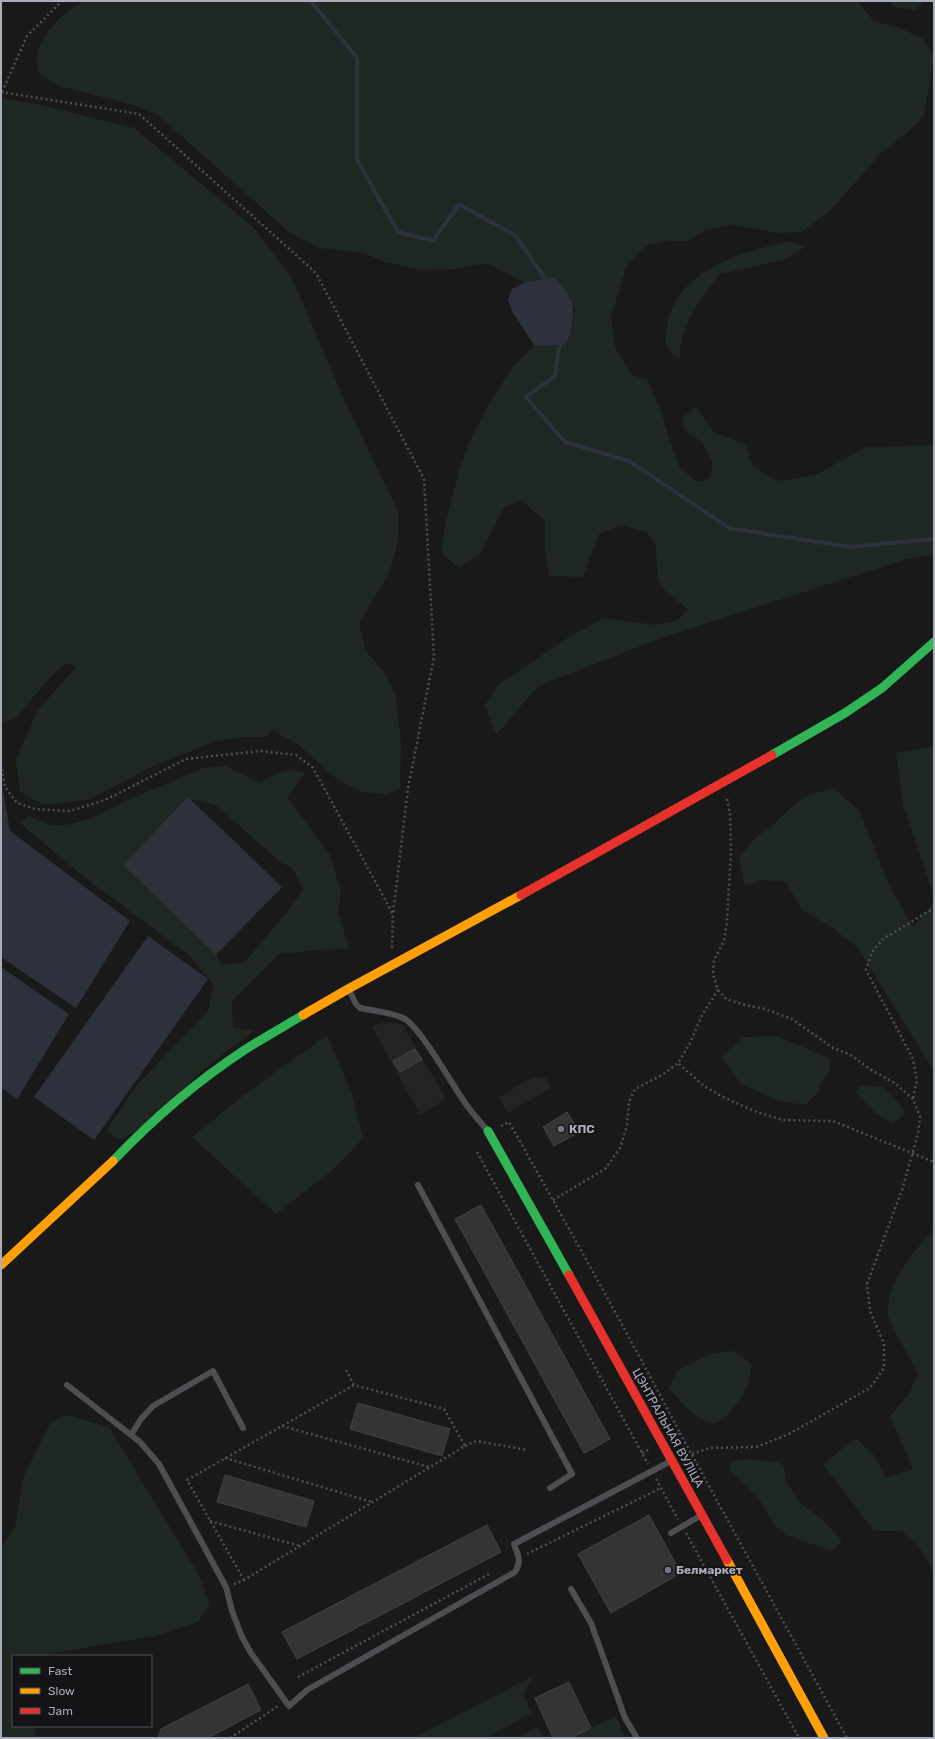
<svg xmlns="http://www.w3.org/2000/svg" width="935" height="1739" viewBox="0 0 935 1739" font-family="Rubik,sans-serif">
<rect width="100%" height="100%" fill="#191919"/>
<!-- built -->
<path fill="#232326" d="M384,1022L402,1024L446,1099L420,1115L372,1027Z
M534,1077L546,1078L551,1088L508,1113L499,1097Z"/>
<!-- green -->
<path fill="#1f2722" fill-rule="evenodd" d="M84,1H857L874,21L902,29L923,39L934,56L924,116L909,131L882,152L829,212L801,232L779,233L733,225L705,230L687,241H668L646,246L627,264L611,317L615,348L632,375L648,380L661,411L669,439L680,468L698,482L710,478L713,463L702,442L684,430L683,418L695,406L714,432L746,445L752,465L768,476L781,481L817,474L867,447L934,445V555L906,559L661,638L538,686L496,735L485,705L499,684L564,640L604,618L656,625L678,620L688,609L667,593L658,581L656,545L647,532L621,525L599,534L583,577L549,576L545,551V521L521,500L505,506L480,554L459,568L441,553L446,521L459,471L469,442L489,404L513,366L535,346L565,345L570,337L575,310L554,277L524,283L488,263L457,269L421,270L385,262L364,253L319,248L289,232L159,116L133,105L59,86L39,74C38,68 36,61 37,55C41,33 65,11 84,1Z
M888,1H924L916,10L894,7Z
M1,98L37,104L134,128L252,226L291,276L346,404L398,511V541L389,574L359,623L366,651L387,676L396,698L401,744L400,788L387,795L362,792L334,777L300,746L271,729L267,737H243L213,742L156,765L87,800L44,805L20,792L16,759L38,710L76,667L67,663L51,676L16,718L1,723Z
M790,241L805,247L784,260L720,274C701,299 679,325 680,359C670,355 663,344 666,332C667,326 668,318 671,311C689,265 748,251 790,241Z
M934,746V896L903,805L896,753Z
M225,766L260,783C276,774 287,766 305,773L287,797L330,855L341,892L338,911L349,949L319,950L279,954L232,1001L233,1028L254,1031L205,1068L146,1125L120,1140L106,1131L136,1086L208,1011L214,985L189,955L84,877L21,824L28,816L52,825H66L92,818L128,800L206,767ZM191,799L216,805L280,862L292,868L303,889L291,907L244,963L222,964L216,955L123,865Z
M833,788L859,810L889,885L913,927L934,902V1071L858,948L830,926L802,910L786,882L763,880L745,886L739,857L755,838L768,829L803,797Z
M327,1035L352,1094L363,1138L335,1168L276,1214L192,1137L244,1095Z
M777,1036L831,1059L829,1072L820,1084L818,1092L805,1105L779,1101L741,1084L721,1057L744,1037Z
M860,1085L883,1087L902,1107L904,1115L891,1123L876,1113L856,1093Z
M934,1230V1574L918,1545L901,1531H874L823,1464L856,1438L873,1454L886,1478L913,1469L890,1416L909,1394L918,1374C913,1364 888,1320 888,1314C886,1283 914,1250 934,1230Z
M733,1351L751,1363C751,1369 751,1376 749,1382C745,1393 725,1425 712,1423C694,1420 680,1400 669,1388L677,1371L712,1353Z
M67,1415L109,1427L200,1577L210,1605L197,1622L155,1636L36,1656H13V1726H35L36,1738H1V1548L15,1527L23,1478L51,1422Z
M745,1459L777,1462L784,1466L786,1481L801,1504L822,1519L842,1541L832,1551L786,1535L773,1523L758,1497L730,1470L729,1462Z
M533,1676L524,1694L531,1713L487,1738H414Z
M616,1716L625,1738H569Z
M537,1727L544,1738H517Z"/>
<!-- water -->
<path fill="#2c313c" d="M554,277C569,294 576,300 572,324C571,333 570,338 565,345L535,346L513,313L508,300L512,289L524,283Z
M1,778L10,831L130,921L76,1008L1,957Z
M188,797L282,887L216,955L123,865Z
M148,936L208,979L94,1140L34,1097Z
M1,967L69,1014L17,1099L1,1087Z"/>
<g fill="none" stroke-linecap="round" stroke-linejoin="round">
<!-- stream -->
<path stroke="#2c313c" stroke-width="4" d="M311,1L357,58V160L398,232L433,241L459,204L516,236L548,283
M562,340L558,353L555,376L526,397L565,442L629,461L729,528L849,547L934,539"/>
</g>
<!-- building -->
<path fill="#343435" stroke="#424245" d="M415,1049L422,1060L400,1072L393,1061Z
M567,1112L579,1132L554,1146L543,1127Z
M481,1205L610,1439L584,1453L455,1219Z
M358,1403L450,1429L442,1456L350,1429Z
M225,1475L314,1501L306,1527L217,1502Z
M649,1515L681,1573L611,1613L578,1554Z
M487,1525L501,1552L297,1659L282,1632Z
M569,1682L591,1728L570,1738H553L535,1698Z
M248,1684L261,1710L208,1738H158L161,1729Z"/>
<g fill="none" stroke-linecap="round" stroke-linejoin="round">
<!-- path -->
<path stroke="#4f4f54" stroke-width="2.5" stroke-dasharray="2 3" stroke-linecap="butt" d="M1,92L139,114L316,273L424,479L434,657L408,788L393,914
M2,92L27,36L62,1
M1,764L5,787L17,803L35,809L70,811L105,800L186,759L260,751L296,755L313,768L393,914L392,948
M679,1064L704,1086L723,1097L754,1111L783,1120L833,1121L934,1162
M913,1098L917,1081L913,1059L866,970L872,952L883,939L934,908
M501,1126L509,1122C567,1225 625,1328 680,1433L674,1436
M477,1152L648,1464
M553,1200L605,1169L620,1148L627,1126L629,1102L635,1089L662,1075L678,1063L689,1045L702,1015L718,990
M282,1426L429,1467
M680,1433L847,1738
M465,1446L476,1441L527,1450
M642,1453L650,1449
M692,1454L710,1448L756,1447L787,1435L870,1388L884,1368V1344L870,1311L867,1284L902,1190L918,1134L920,1117L913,1099L896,1084L870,1069L849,1054L833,1048L792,1019L765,1009L745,1005L726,999L718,990L713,974L714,960L724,941L727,921L731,852L730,814L727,798
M225,1458L372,1502
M656,1479L678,1519
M210,1521L300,1546
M686,1533L799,1738
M527,1554L661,1488
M244,1580L187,1480L354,1385
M234,1584L244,1580L465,1446L444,1409L354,1385L346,1370
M298,1677L489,1574
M230,1738L278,1706"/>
<!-- lane -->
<path stroke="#4e4e52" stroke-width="6" d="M349,990L356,1004L360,1008C374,1011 392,1012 405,1019C423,1031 453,1087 468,1107C474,1115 481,1123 488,1131
M418,1185L572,1474L550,1488
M67,1385L140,1442L159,1464L226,1587L232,1611L242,1637L251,1653L289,1706L307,1690L515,1572C522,1561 518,1555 514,1544L671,1461
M131,1435L141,1419L153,1406L213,1371L243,1428
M671,1533L700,1516
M571,1589L591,1623L625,1718L637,1738"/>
<!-- fast -->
<path stroke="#30b455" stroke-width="9" d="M772,755L845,713L882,688L934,642
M488,1131L569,1275
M113,1161C152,1120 196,1082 243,1051C263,1038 283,1027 303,1015"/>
<!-- slow -->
<path stroke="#ff9f0a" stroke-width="9" d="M303,1015L348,989L521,895
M1,1265L113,1161
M727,1560L824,1738"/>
<!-- jam -->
<path stroke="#e5322d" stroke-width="9" d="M521,895L772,755
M569,1275L727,1560"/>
</g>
<!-- markers -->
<g fill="#777982" stroke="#141316" stroke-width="1.5">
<circle cx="561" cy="1129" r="4"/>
<circle cx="668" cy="1570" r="4"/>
</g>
<g text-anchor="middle" stroke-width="3.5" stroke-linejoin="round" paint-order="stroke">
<!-- poi labels -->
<g font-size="12" font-weight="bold" fill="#aaacba" stroke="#141316" text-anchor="start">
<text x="569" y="1133">КПС</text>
<text x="676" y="1574">Белмаркет</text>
</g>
<!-- street labels -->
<g font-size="12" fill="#aaacba" stroke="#141316">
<text transform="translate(668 1428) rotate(61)" y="4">ЦЭНТРАЛЬНАЯ ВУЛІЦА</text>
</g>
</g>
<!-- border -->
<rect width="935" height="1739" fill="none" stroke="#aaacba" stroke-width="4"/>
<!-- legend -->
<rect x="12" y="1655" width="140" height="72" fill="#141316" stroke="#505058"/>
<rect x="20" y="1668" width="20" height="6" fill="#30b455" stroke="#505058"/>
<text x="48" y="1675" font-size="12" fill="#aaacba">Fast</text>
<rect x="20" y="1688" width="20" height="6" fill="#ff9f0a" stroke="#505058"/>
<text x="48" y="1695" font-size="12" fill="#aaacba">Slow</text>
<rect x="20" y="1708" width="20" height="6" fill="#e5322d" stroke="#505058"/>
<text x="48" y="1715" font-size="12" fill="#aaacba">Jam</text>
</svg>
